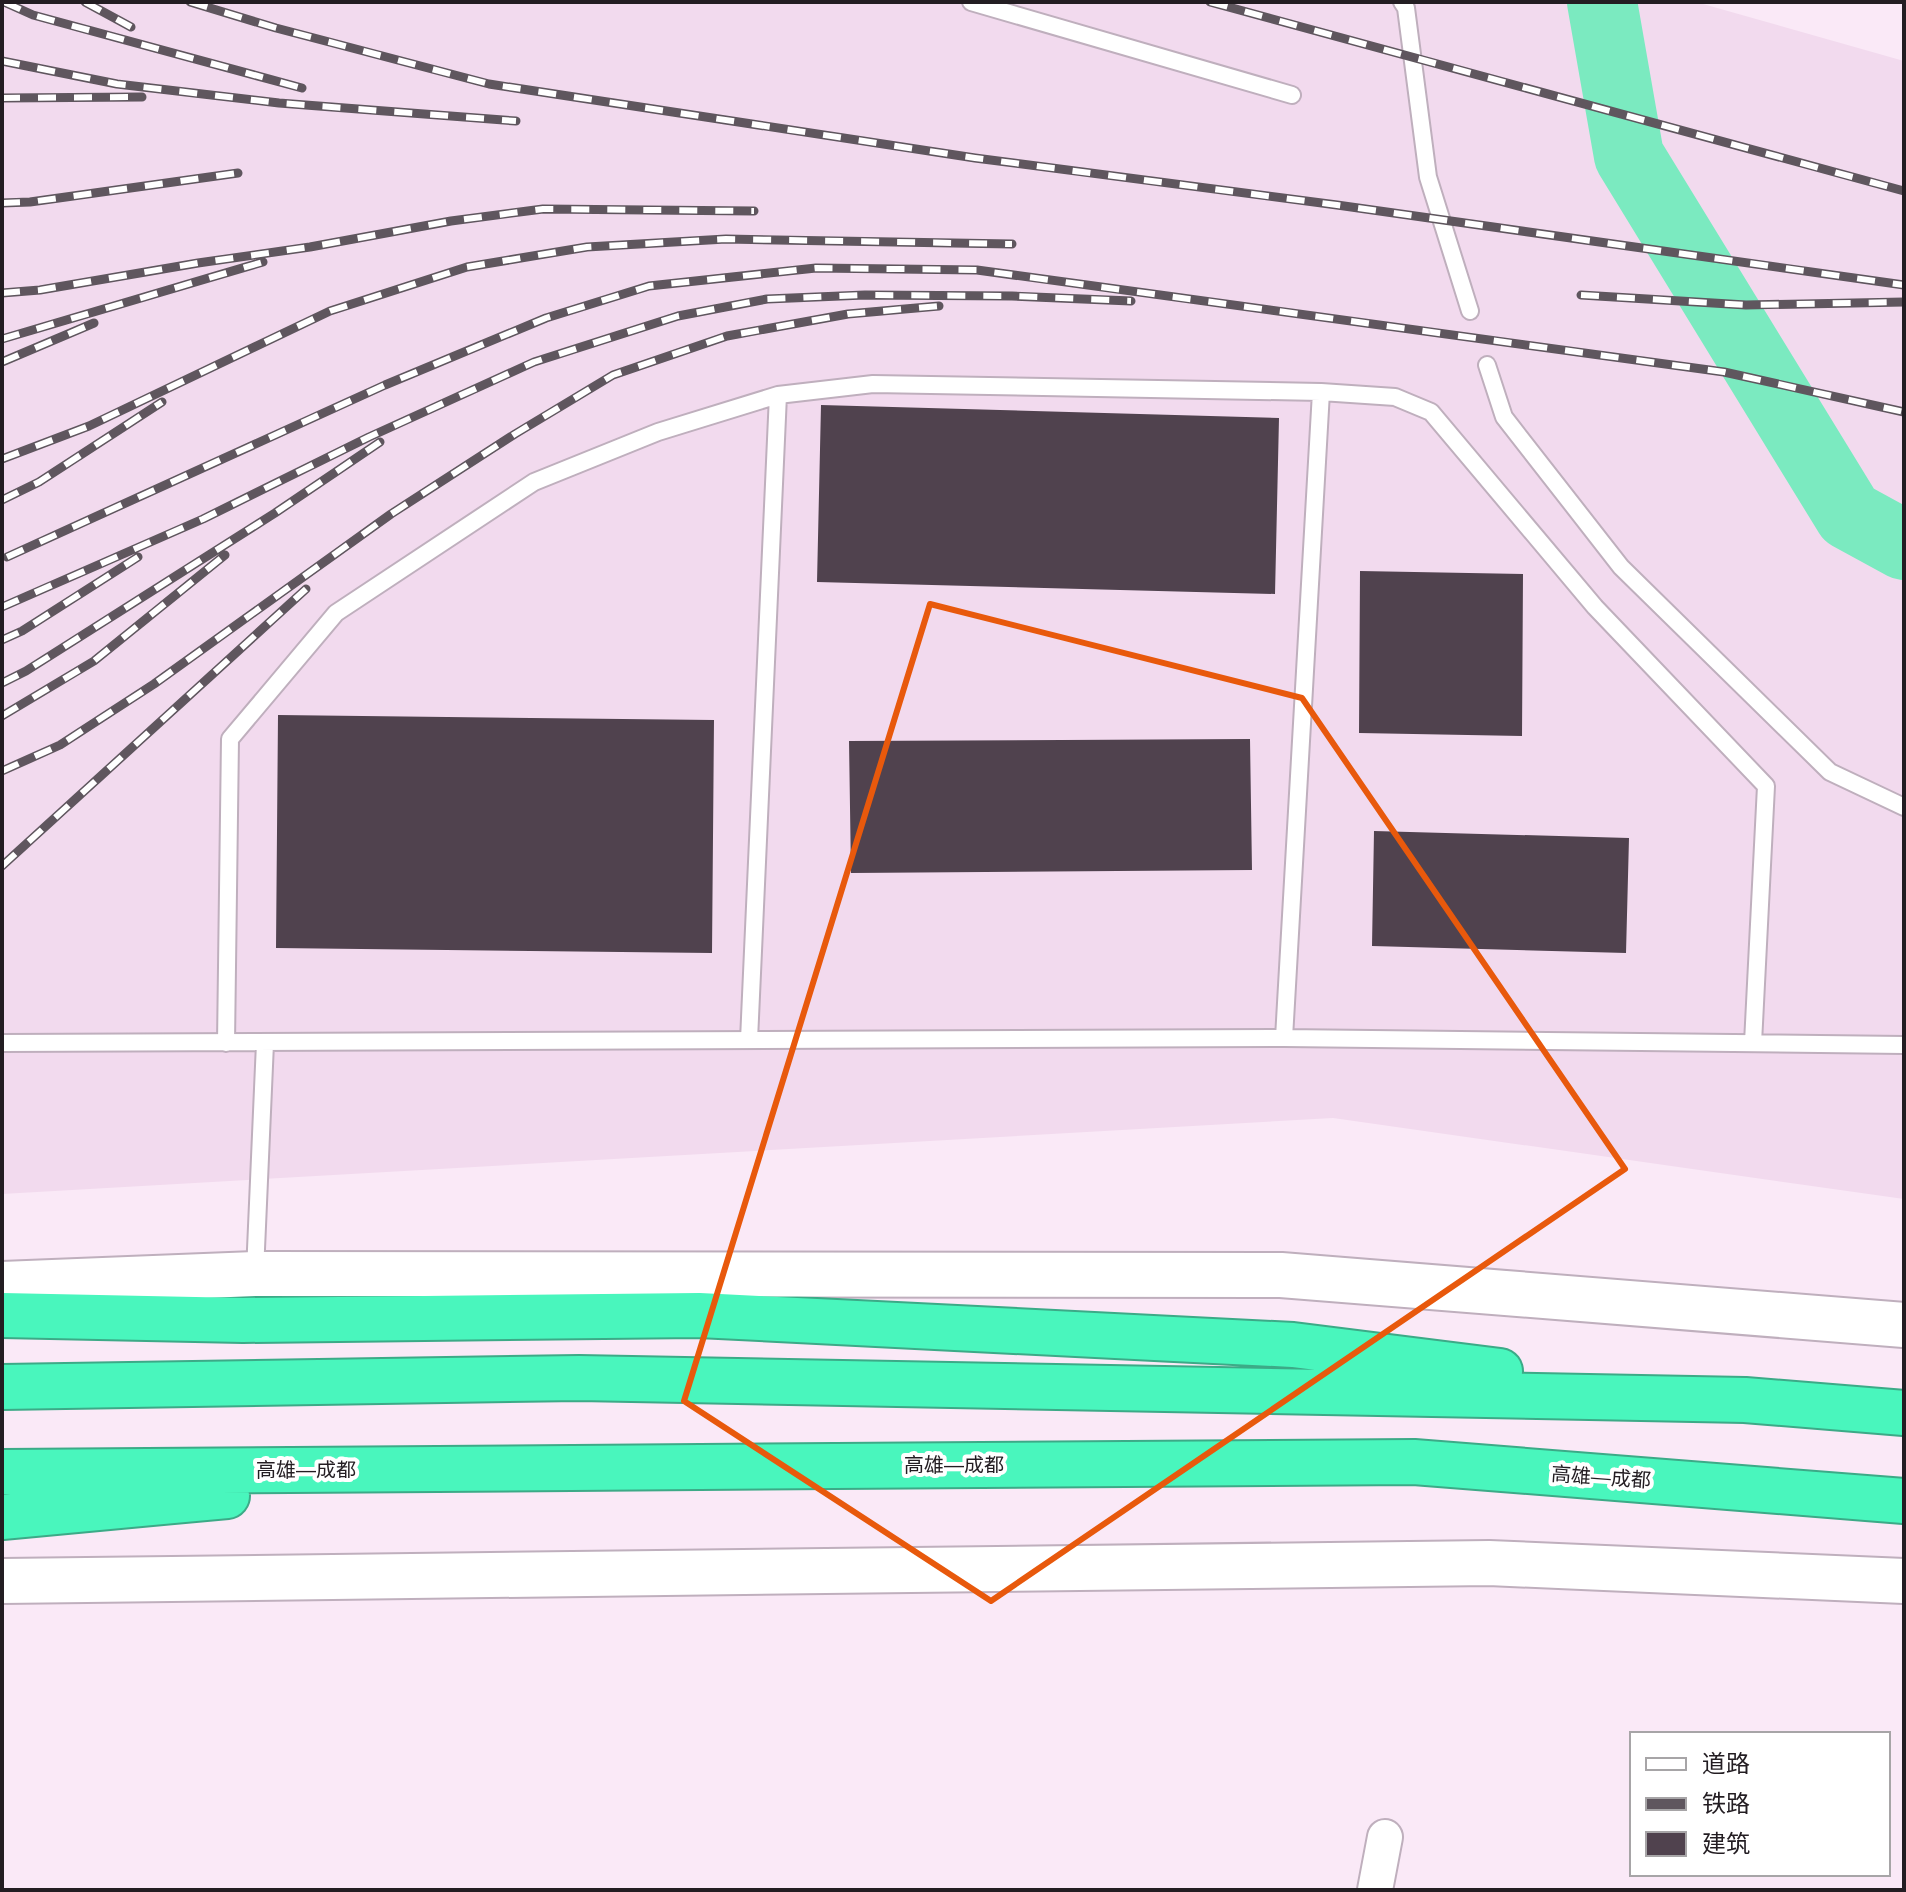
<svg xmlns="http://www.w3.org/2000/svg" width="1906" height="1892" viewBox="0 0 1906 1892" font-family="Arial,'Noto Sans SC',sans-serif">
<rect width="100%" height="100%" fill="#fae9f7"/>
<!-- built -->
<path fill="#f2daee" d="M2,2H1696L1904,61V1199L1333,1118L2,1194Z"/>
<g fill="none" stroke-linecap="round" stroke-linejoin="round">
<!-- river -->
<path stroke="#7beac0" stroke-width="70" d="M1602,2L1629,156L1849,515L1904,545"/>
</g>
<!-- building -->
<path fill="#50424e" d="M821,405L1279,418L1275,594L817,582Z
M1360,571L1523,574L1522,736L1359,733Z
M278,715L714,720L712,953L276,948Z
M1250,739L1252,870L851,873L849,741Z
M1374,831L1629,838L1626,953L1372,946Z"/>
<g fill="none" stroke-linecap="round" stroke-linejoin="round">
<defs>
<path id="lane" d="M971,2L1292,95
M1402,2L1406,8L1428,177L1470,311
M1487,365L1504,417L1621,567L1830,772L1904,807
M1284,1038L1321,392
M749,1040L778,395
M2,1043L1284,1038L1904,1045
M226,1043L230,739L336,613L534,482L658,432L778,395L873,384L1321,392L1395,397L1431,412L1595,607L1766,786L1753,1043
M255,1272L265,1043"/>
<path id="street" d="M1375,1890L1385,1837"/>
<path id="secondary" d="M2,1284L255,1274L1281,1275L1904,1325
M2,1581L1489,1563L1904,1581"/>
<path id="highway" d="M2,1315L243,1320L699,1315L1293,1345L1500,1371
M2,1387L579,1378L1745,1400L1904,1413
M2,1472L1414,1462L1904,1501
M2,1517L227,1496"/>
</defs>
<!-- lane casing -->
<use href="#lane" stroke="#bfafbd" stroke-width="20"/>
<!-- street casing -->
<use href="#street" stroke="#bfafbd" stroke-width="38"/>
<!-- secondary casing -->
<use href="#secondary" stroke="#bfafbd" stroke-width="48"/>
<!-- highway casing -->
<use href="#highway" stroke="#3caa87" stroke-width="48"/>
<!-- lane -->
<use href="#lane" stroke="#fff" stroke-width="16"/>
<!-- street -->
<use href="#street" stroke="#fff" stroke-width="34"/>
<!-- secondary -->
<use href="#secondary" stroke="#fff" stroke-width="44"/>
<!-- highway -->
<use href="#highway" stroke="#49f6bd" stroke-width="44"/>
<defs>
<path id="rail" d="M4,2L33,15L302,88
M85,2L131,27
M190,2L276,28L489,84L975,158L1337,205L1904,285
M1210,2L1904,191
M2,61L117,84L279,103L516,121
M2,98L142,97
M2,203L30,202L238,173
M2,293L40,290L198,263L310,247L451,221L543,209L754,211
M1581,295L1746,305L1904,302
M2,339L263,262
M2,362L94,323
M2,459L89,426L330,311L467,267L587,247L726,239L1012,244
M2,500L39,482L162,402
M7,557L385,385L546,318L649,286L816,268L977,270L1724,372L1904,412
M2,607L203,519L369,437L534,362L678,316L767,299L865,295L1012,296L1131,301
M2,640L22,631L138,557
M2,683L26,671L275,513L380,442
M2,716L94,661L225,555
M2,771L60,745L154,684L391,514L515,434L613,375L727,336L848,314L939,306
M2,866L306,589"/>
</defs>
<!-- rail casing -->
<use href="#rail" stroke="#5f565e" stroke-width="9"/>
<!-- rail -->
<use href="#rail" stroke="#fff" stroke-width="6" stroke-dasharray="18" stroke-linecap="butt"/>
</g>
<!-- marked area -->
<path fill="none" stroke="#e8590c" stroke-width="6" stroke-linejoin="round" d="M930,604L1302,698L1625,1169L991,1601L684,1401Z"/>
<g text-anchor="middle" stroke-width="8" stroke-linejoin="round" paint-order="stroke">
<!-- street labels -->
<g font-size="20" fill="#231d22" stroke="#fff">
<text x="954" y="1472">高雄—成都</text>
<text x="306" y="1477">高雄—成都</text>
<text transform="translate(1601 1477) rotate(4)" y="7">高雄—成都</text>
</g>
</g>
<!-- border -->
<rect width="1906" height="1892" fill="none" stroke="#231d22" stroke-width="8"/>
<!-- legend -->
<rect x="1630" y="1732" width="260" height="144" fill="#ffffff" stroke="#a7a5a7" stroke-width="2"/>
<rect x="1646" y="1758" width="40" height="12" fill="#ffffff" stroke="#a7a5a7" stroke-width="2"/>
<text x="1702" y="1772" font-size="24" fill="#231d22">道路</text>
<rect x="1646" y="1798" width="40" height="12" fill="#5f565e" stroke="#a7a5a7" stroke-width="2"/>
<text x="1702" y="1812" font-size="24" fill="#231d22">铁路</text>
<rect x="1646" y="1832" width="40" height="24" fill="#50424e" stroke="#a7a5a7" stroke-width="2"/>
<text x="1702" y="1852" font-size="24" fill="#231d22">建筑</text>
</svg>
